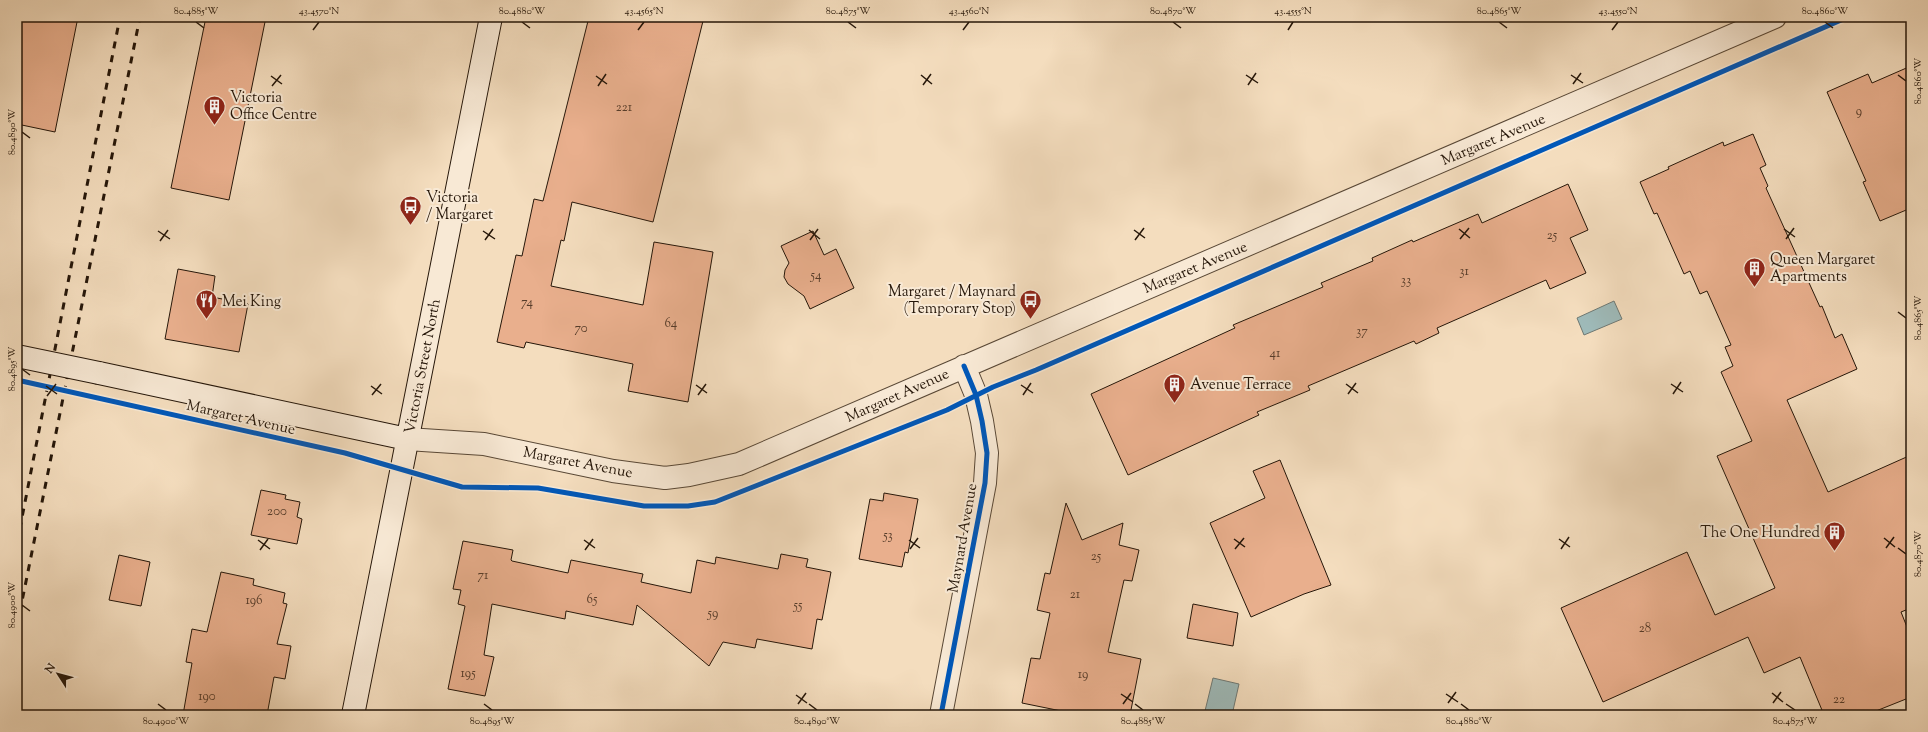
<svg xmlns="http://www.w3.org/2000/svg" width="1928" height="732" viewBox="0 0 1928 732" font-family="'Sorts Mill Goudy',serif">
<rect width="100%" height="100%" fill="#f4ddbe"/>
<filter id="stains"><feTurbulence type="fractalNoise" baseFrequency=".005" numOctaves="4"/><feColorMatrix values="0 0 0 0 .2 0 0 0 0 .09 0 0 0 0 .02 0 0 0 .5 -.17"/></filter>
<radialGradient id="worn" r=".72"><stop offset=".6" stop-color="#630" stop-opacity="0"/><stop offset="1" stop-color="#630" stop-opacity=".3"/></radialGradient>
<!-- water -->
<path fill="#9ebab9" stroke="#6e7873" d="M1614,301L1622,319L1584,335L1577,318Z
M1213,678L1239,684L1232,715H1204Z"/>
<!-- building -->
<path fill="#e9af8d" stroke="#251609" d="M17,17H78L55,132L17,124Z
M206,17H266L229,200L171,188Z
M589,17H704L653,222L572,202L564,241L561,240L551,286L643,305L654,242L713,252L688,402L628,391L633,364L526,342L524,348L497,342L516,255L522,256L534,199L543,201Z
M1911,66V208L1880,221L1863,182L1866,181L1827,92L1868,74L1872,83Z
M1753,134L1766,165L1760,168L1768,186L1766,188L1820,307L1822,306L1835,338L1842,334L1857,369L1787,400L1828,492L1911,455V608L1901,612L1911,637V697L1866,715H1824L1800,657L1764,673L1748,637L1603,702L1561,608L1687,552L1715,615L1775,588L1717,456L1752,441L1721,372L1733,366L1725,347L1731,345L1707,291L1700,294L1690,271L1684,274L1657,213L1654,214L1640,182L1669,169L1668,167L1723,142L1724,146Z
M1568,184L1588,230L1570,238L1586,273L1550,289L1546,280L1437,328L1439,333L1416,344L1414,341L1308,386L1310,390L1257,412L1259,415L1128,475L1091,394L1235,328L1233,325L1323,287L1321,283L1373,261L1372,258L1412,240L1413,242L1478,214L1482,223Z
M813,231L824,255L836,249L854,288L810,309L804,296L788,284L784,277L785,270L789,263L781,246Z
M178,269L215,276L212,297L248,304L239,352L165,339Z
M1280,460L1331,585L1304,594L1251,617L1210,523L1265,498L1253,471Z
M261,490L286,495L285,499L300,502L297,517L302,519L297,544L251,535Z
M884,493L918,499L908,553L905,552L902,567L859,559L870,499L883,501Z
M1066,503L1082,540L1123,523L1119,545L1139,550L1132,581L1124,580L1108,652L1141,659L1130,715H1081L1022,703L1031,658L1040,659L1050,613L1037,610L1045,573L1050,574Z
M463,541L513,550L511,560L512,561L568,573L571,560L643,574L641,582L691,593L697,560L715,564L716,557L778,569L781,554L808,559L806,567L831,572L822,620L817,619L812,649L757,639L755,648L723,642L709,666L637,605L633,625L566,611L565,619L492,604L484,655L494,657L485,696L448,689L465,606L458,604L461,590L453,589Z
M119,555L150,562L141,606L109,600Z
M221,572L254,579L253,585L285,593L283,603L287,604L277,644L291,646L285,679L274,677L267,715H183L192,663L186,662L192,629L207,632Z
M1193,604L1238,613L1233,646L1187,638Z"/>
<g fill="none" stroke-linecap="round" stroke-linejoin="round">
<defs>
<path id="street" d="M407,439L484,444L613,471L665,478L689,475L739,464L1775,17
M941,715L985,483L987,453L982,421L976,395L964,366"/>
<path id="secondary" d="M99,373L407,439
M353,715L491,17"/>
</defs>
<!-- street casing -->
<use href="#street" stroke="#594836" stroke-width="24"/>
<!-- secondary casing -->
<use href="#secondary" stroke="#251609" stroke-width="24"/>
<!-- street -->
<use href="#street" stroke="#f8e9d5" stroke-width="22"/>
<!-- secondary -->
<use href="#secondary" stroke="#f8e9d5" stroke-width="22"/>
<!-- rail -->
<path stroke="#251609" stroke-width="3" stroke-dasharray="7 7" stroke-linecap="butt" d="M17,543L120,17
M17,626L140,17"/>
<defs>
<path id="secondary-bridge" d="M17,356L99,373"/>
</defs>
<!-- secondary-bridge casing -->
<use href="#secondary-bridge" stroke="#251609" stroke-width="24" stroke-linecap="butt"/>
<!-- secondary-bridge -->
<use href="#secondary-bridge" stroke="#f8e9d5" stroke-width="22"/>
<defs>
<path id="cycleway" d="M17,380L345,453L462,487L538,488L644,506H688L715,502L947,410L993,387L1036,370L1848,17
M941,715L985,483L987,453L982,421L976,395L964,366"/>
</defs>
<!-- cycleway casing -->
<use href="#cycleway" stroke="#f8e9d5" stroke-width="8"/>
<!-- cycleway -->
<use href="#cycleway" stroke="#0057b8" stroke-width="5"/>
</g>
<!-- ticks -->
<path fill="none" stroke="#251609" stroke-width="1.5" d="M196,22L204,28M522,22L530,28M848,22L856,28M1173,22L1181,28M1499,22L1507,28M1825,22L1833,28M313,30L319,22M638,30L644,22M963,30L969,22M1288,30L1293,22M1612,30L1618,22M921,75L932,84M1246,75L1258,83M1571,75L1583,83M1898,75L1906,81M271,76L282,84M596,76L607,84M1573,84L1581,73M923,85L931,74M1248,85L1256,73M272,86L281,75M598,86L606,74M22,132L30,138M1459,229L1470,238M1784,229L1795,237M809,230L820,239M1134,230L1145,238M158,231L170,239M483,231L495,239M1460,239L1469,228M1786,239L1794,228M485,240L493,229M810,240L818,229M1135,240L1144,228M160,241L168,230M1898,312L1906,318M22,369L30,375M1346,384L1358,393M1671,384L1683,392M696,385L707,393M1021,385L1033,393M46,386L57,394M371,386L382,394M1348,394L1356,383M1673,394L1681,382M372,395L381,384M698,395L706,384M1023,395L1031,383M47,396L56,384M1884,538L1895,547M1234,539L1245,547M1559,539L1570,547M258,540L270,549M584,540L595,548M909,540L920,548M1886,548L1894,537M1898,548L1906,554M910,549L918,538M1235,549L1244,538M1561,549L1569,537M260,550L268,539M585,550L593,539M22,605L30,611M1772,693L1783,702M1121,694L1133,702M1446,694L1458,702M796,695L807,703M1448,703L1456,692M1773,703L1781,692M158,704L166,710M484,704L492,710M798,704L806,693M809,704L817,710M1123,704L1131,693M1135,704L1143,710M1461,704L1469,710M1786,704L1795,710"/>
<!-- icons -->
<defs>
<symbol id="building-pin" viewBox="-11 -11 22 30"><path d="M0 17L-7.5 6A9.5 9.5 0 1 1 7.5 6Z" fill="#8f2418" stroke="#f8e9d5"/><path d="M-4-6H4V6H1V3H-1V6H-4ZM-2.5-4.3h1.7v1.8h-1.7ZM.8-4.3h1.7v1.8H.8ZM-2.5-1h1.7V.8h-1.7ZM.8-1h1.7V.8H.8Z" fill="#fff"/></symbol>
<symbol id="bus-pin" viewBox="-11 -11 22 30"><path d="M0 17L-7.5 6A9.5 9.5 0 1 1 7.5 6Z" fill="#8f2418" stroke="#f8e9d5"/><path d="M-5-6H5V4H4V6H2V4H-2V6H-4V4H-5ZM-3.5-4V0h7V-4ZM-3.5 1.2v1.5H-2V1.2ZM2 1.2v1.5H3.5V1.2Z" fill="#fff"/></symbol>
<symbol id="restaurant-pin" viewBox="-11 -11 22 30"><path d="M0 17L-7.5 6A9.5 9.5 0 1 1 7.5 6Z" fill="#8f2418" stroke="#f8e9d5"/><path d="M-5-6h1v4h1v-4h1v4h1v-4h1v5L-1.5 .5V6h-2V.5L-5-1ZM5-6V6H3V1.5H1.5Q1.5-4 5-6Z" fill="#fff"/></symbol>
</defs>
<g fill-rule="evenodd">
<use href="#building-pin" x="202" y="94" width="25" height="34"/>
<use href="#bus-pin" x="398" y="194" width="25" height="34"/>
<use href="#building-pin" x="1742" y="256" width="25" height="34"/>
<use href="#bus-pin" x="1018" y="288" width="25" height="34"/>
<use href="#restaurant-pin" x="194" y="288" width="25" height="34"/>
<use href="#building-pin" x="1162" y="372" width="25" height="34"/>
<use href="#building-pin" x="1822" y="520" width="25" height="34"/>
</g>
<g text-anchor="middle" stroke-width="4" stroke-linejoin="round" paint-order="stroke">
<!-- number labels -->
<g font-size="13" fill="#563c2a">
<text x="624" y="111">221</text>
<text x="1859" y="115">9</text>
<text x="1552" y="239">25</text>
<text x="1464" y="275">31</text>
<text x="816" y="279">54</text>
<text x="1406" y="284">33</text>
<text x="527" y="306">74</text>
<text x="671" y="327">64</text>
<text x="581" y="332">70</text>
<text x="1362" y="335">37</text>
<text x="1275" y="357">41</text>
<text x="277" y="515">200</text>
<text x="888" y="539">53</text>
<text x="1096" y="560">25</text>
<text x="483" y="579">71</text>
<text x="1075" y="598">21</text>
<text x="592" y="603">65</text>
<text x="254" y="604">196</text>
<text x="798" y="609">55</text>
<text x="713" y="617">59</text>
<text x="1645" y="632">28</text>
<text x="468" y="677">195</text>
<text x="1083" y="678">19</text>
<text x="207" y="700">190</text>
<text x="1839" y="703">22</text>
</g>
<!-- poi labels -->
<g font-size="15" fill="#251609" stroke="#f8e9d5" text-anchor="start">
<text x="230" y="102">Victoria<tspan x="230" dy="17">Office Centre</tspan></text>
<text x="426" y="202">Victoria<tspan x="426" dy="17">/ Margaret</tspan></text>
<text x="1770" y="264">Queen Margaret<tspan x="1770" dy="17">Apartments</tspan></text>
<text x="1016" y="296" text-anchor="end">Margaret / Maynard<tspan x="1016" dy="17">(Temporary Stop)</tspan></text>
<text x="222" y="306">Mei King</text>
<text x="1190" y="389">Avenue Terrace</text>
<text x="1820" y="537" text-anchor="end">The One Hundred</text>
</g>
<!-- street labels -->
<g font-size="15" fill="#251609" stroke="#f8e9d5">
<text transform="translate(1493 139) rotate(-23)" y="5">Margaret Avenue</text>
<text transform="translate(1195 267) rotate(-23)" y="5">Margaret Avenue</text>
<text transform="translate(422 366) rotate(-79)" y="5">Victoria Street North</text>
<text transform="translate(897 395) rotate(-24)" y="5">Margaret Avenue</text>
<text transform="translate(241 417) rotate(13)" y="5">Margaret Avenue</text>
<text transform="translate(578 462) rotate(11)" y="5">Margaret Avenue</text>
<text transform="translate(962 538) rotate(-80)" y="5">Maynard Avenue</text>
</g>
</g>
<!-- margin -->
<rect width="1928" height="732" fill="none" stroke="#f4ddbe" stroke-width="44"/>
<!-- north arrow -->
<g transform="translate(58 674) rotate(306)" stroke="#f8e9d5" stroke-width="3" paint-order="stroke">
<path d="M0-3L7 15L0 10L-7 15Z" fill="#251609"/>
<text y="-6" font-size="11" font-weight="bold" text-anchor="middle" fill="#251609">N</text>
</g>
<rect x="22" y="22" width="1884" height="688" fill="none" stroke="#251609" stroke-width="1.5"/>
<g font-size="10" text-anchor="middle" fill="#251609">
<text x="196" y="14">80.4885°W</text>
<text x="319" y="14">43.4570°N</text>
<text x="522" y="14">80.4880°W</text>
<text x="644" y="14">43.4565°N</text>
<text x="848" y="14">80.4875°W</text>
<text x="969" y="14">43.4560°N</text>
<text x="1173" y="14">80.4870°W</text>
<text x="1293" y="14">43.4555°N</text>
<text x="1499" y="14">80.4865°W</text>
<text x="1618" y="14">43.4550°N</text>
<text x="1825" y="14">80.4860°W</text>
<text transform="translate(1917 81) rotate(-90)" y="4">80.4860°W</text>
<text transform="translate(11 132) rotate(-90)" y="4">80.4890°W</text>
<text transform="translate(1917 318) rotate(-90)" y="4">80.4865°W</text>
<text transform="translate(11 369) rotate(-90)" y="4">80.4895°W</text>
<text transform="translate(1917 554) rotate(-90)" y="4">80.4870°W</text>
<text transform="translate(11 605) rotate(-90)" y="4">80.4900°W</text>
<text x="166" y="724">80.4900°W</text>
<text x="492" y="724">80.4895°W</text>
<text x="817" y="724">80.4890°W</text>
<text x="1143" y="724">80.4885°W</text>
<text x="1469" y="724">80.4880°W</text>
<text x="1795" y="724">80.4875°W</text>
</g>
<rect width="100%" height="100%" filter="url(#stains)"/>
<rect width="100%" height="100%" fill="url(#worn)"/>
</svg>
